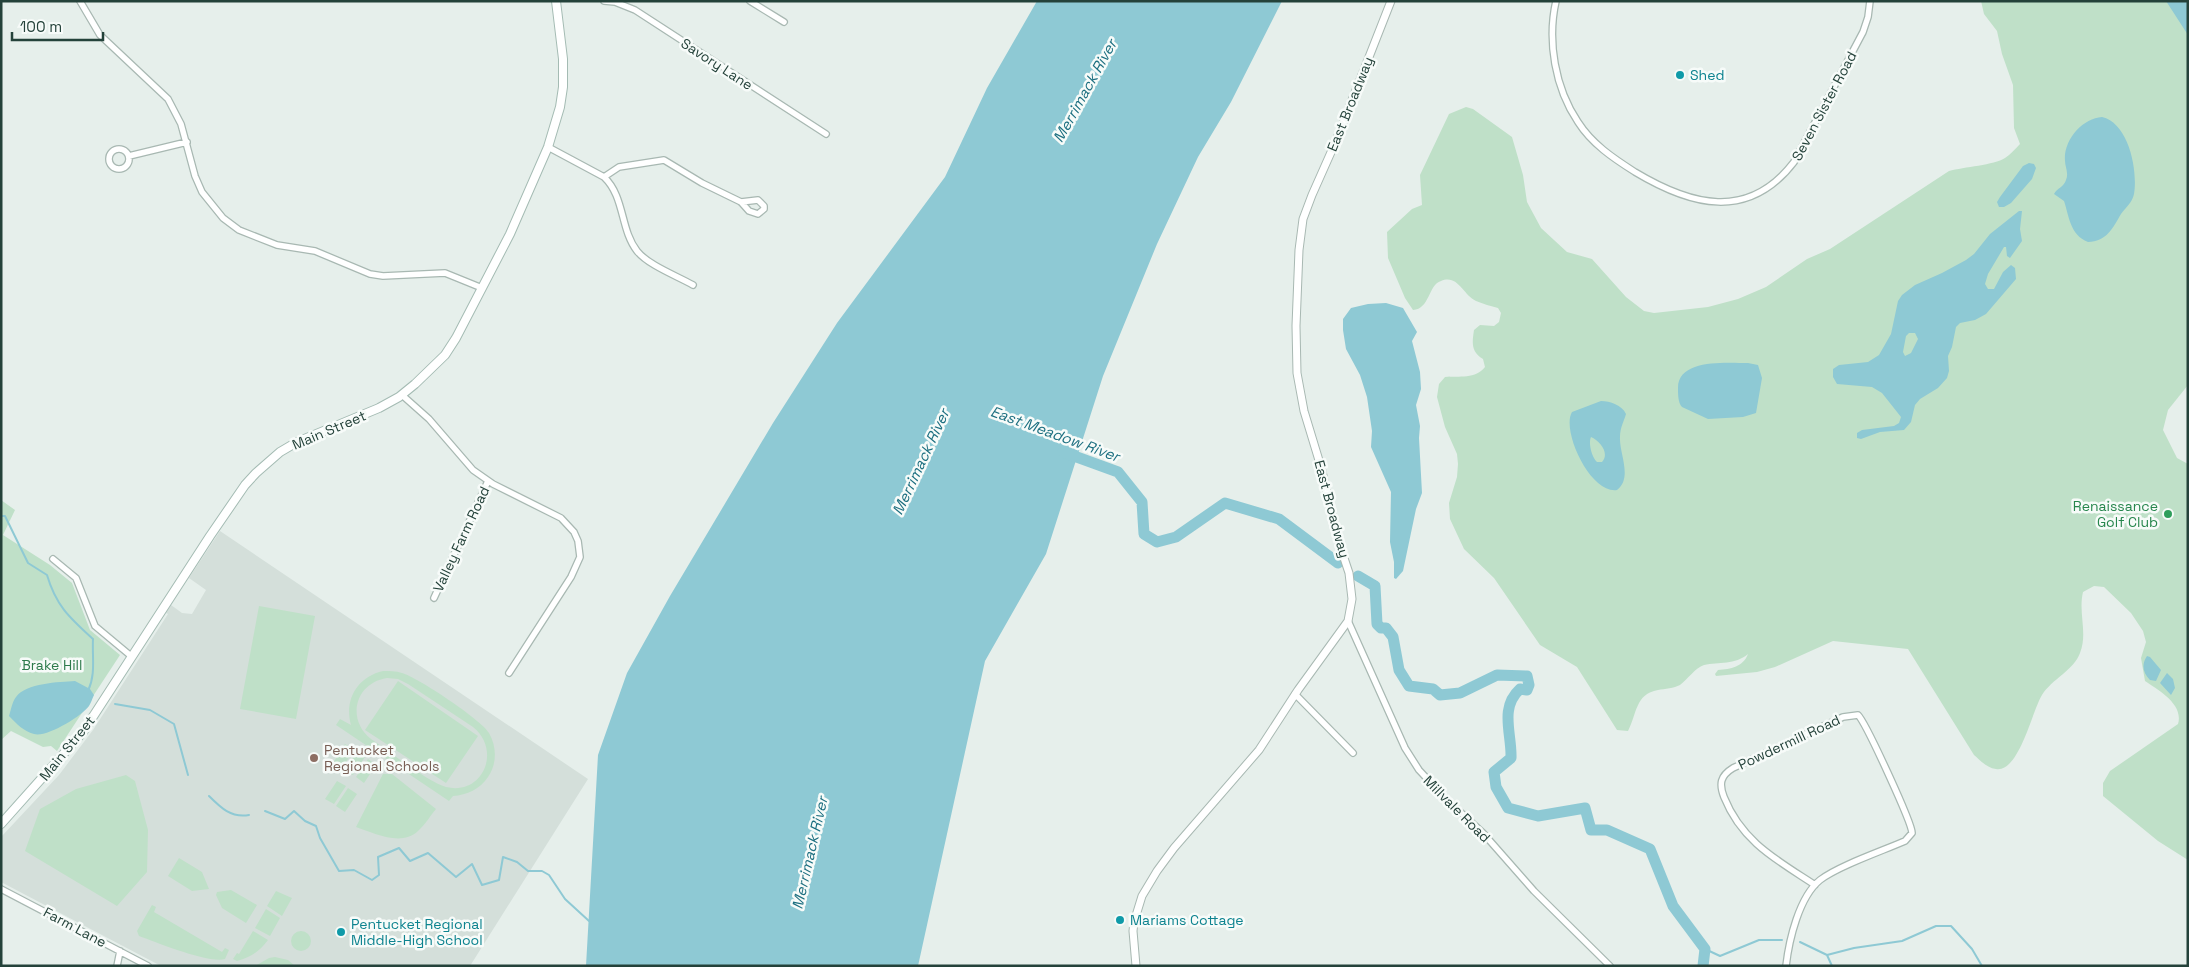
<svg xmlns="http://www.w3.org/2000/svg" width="2189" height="967" viewBox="0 0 2189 967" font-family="'Space Grotesk',sans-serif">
<rect width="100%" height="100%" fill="#e6efeb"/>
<!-- built -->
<path fill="#d4dfda" d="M220,531L588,779L470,966H161L1,882V837L59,775L93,730L168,614L166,613L171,605L182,613L192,614L206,590L189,578Z"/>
<!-- green -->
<path fill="#bfe0c8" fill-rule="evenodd" d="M1981,1H2188V385L2168,410L2163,430L2177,458L2188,464V860L2158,841L2103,796V783L2110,771L2178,724C2184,704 2158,690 2145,681L2141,658L2146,642L2143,631L2131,613L2104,587L2094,586L2083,592C2078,613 2088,633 2080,653C2074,670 2052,679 2042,695C2032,711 2019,773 1996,769C1987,768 1981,761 1974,755L1908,649L1833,641L1775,667L1757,672L1716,676L1715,674L1718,670C1731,669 1743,667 1748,654C1735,665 1719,662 1704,665C1695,668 1688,679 1680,685C1674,688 1665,689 1658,690C1635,694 1637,714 1628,731L1617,730L1577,667L1540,645L1494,578L1464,549L1450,519L1449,503L1457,477L1458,464L1457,454L1445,427L1437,397L1439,384L1445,377C1459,376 1476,379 1485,367L1483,359C1471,352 1472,343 1474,330L1480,325L1494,326L1499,322L1501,313L1498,308C1491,306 1483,304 1476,301C1463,295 1458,274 1441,281C1428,285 1430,309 1413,310L1405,298L1388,258L1387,232L1412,209L1422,205L1420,175L1449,114L1466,107L1473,109L1512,137L1523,175L1527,202L1541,228L1567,252L1592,259L1626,297L1644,311L1654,313L1708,307L1738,299L1766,287L1807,259L1830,249L1949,171C1964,167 1994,165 2005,158C2010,155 2015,149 2020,144L2014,128L2013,85L2002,54L1997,31L1984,14Z
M1,500L15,510L3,535L50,565L72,583L90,630L120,655L57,751L51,746L43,747L11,731L1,740Z
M259,606L315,616L296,719L240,709Z
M383,671C389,671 396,671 402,673C417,677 482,720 489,733C497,747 497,764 488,777C480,789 467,795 453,796L449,801L336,725L340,719L351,725C344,700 357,677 383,671ZM387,678L398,679L408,684L473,727C502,750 483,796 446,787C428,782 389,751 371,739C346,719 355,683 387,678Z
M398,681L478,736L446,783L365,730Z
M345,744L354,750L342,768L333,763Z
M356,752L365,757L353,775L344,770Z
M368,759L376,765L364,783L356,777Z
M383,774H392L436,809C430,816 425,825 418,831C401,847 374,833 356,827Z
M126,775L135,781L148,830L147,872L117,906L25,851L40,809L76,789Z
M337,781L346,786L334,804L325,799Z
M348,788L357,794L345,812L336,806Z
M179,858L202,872L209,889L192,891L168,876Z
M231,890L257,905L246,923L222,908L216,895L217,892Z
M276,891L292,898L282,916L267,906Z
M152,905L156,907L154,912L222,952L225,948L229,950L225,959C209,964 156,942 139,936L137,931Z
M266,909L280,918L270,936L255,928Z
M291 941a10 10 0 1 1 20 0a10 10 0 1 1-20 0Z
M253,931L268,940C259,952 251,957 237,961L233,959L237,953L239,954Z
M275,957L288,960L295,966H255L269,958Z"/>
<!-- water -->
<path fill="#8ec9d4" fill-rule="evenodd" d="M1037,1H1282L1231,102L1198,157L1157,244L1103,376L1046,554L985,661L918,966H586L598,755L627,673L670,596L773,423L837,323L945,177L987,88Z
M2166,1H2188V35Z
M2102,117C2129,123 2138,171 2134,194C2132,203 2126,207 2121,214C2113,228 2106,242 2088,242C2070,235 2069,216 2064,201L2054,194C2057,188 2064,187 2066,180C2069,173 2065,167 2065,161C2063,140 2083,118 2102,117Z
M2029,163L2034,164L2036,168L2032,179L2011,203L2004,207H1999L1997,202L2000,197L2023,166Z
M2019,211H2022L2020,229L2022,241L2010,258L2007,256L2006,247H2004L1988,274L1985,284L1988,289H1994L2003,272L2011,265L2015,268L2016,279L1986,314L1975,320L1960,323L1956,327L1952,347L1948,356L1949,371L1947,378L1938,388L1920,399L1915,405L1911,422L1904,430L1880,432L1861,439L1857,438V433L1862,430L1894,426L1899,423L1901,417L1882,393L1872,387L1837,384L1833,377V369L1839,365L1868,362L1879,355L1891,334L1898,301L1902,295L1915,285L1942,273L1966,260L1974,254L1990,234ZM1909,333H1915L1918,339L1911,353L1905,356L1903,352L1906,336Z
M1386,303L1403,308L1417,332L1412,341L1420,372L1421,389L1416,405L1420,426L1419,438L1422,493L1416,509L1403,571L1396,579L1394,578V562L1390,542L1391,492L1371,447L1372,431L1367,397L1360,375L1346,349L1343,330V319L1351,308L1368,304Z
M1748,363L1758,365L1762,378L1756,413L1743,417L1708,419L1682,407C1678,403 1678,394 1678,388C1678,358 1728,363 1748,363Z
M1601,401C1610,401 1622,405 1626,414C1624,421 1620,428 1620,437C1619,453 1633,478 1617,490C1590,494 1561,430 1572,412ZM1591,437C1600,441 1610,453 1602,462H1597C1592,458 1588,443 1591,437Z
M2147,656L2150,657L2161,670L2156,681L2150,680C2143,673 2141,665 2147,656Z
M2167,673L2173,679L2175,688L2171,695L2160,683Z
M75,681L90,689L94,695C92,699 91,703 89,706C82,716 46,738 34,734C23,731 17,724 9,716C11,710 12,702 16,697C26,683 59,682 75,681Z"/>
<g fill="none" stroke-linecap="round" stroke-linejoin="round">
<!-- stream -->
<path stroke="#8ec9d4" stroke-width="2" d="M1,516H5L28,563L47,575C56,606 70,618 93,639C92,657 96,674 88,691
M115,704L150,710L174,724L188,775
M209,796C221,808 231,818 249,815
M265,811L285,819L294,811L305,821L316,826L320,838L339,871L354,870L372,880L379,875L378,857L399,848L410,861L428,853L456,877L472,864L482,885L499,880L503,857L517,862L528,871H542L549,875L565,899L589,921
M1800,942L1827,955L1854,948L1902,941L1936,926H1951L1972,949L1982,966
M1705,949L1720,956L1759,940H1782
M1827,955L1832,966"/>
<!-- river -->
<path stroke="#8ec9d4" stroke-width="11" d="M1063,452L1118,472L1142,502L1144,534L1157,542L1176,537L1225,503L1279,519L1338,563
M1358,576L1375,586L1377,624L1381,628H1386L1393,637L1399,670L1409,686L1433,689L1440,695L1460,693L1497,675L1527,676L1529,685L1527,690L1520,689C1499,708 1512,734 1511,758L1494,772L1496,787L1508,808L1538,816L1585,808L1591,830H1607L1650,849L1673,906L1705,949L1703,966"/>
<defs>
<path id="minor" d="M80,1L100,35L168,99L181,124L195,176L202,192L223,218L239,230L277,245L315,251L370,274L383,276L445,273L482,288
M604,1L615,2L635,10L826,134
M750,1L784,22
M1556,1C1547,41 1555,88 1578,122C1592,144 1613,158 1635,172C1690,205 1748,222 1794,162L1863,32L1868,17L1870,1
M548,147L604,177C625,197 620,229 637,251C648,265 677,276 693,285
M109 159a10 10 0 1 1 20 0a10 10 0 1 1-20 0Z
M129,156L187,142
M604,177L619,167L664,160L702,183L741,202L749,211L758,214L764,209V206L758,200L741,202
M402,395L429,419L473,470L493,484L561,518L574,532L578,541L580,557L571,577L509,673
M53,559L76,578L95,626L131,656
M434,598L488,481
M1348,621L1405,748L1419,770L1446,799L1483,833L1534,891L1610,966
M1295,694L1353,753
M1,889L148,966
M117,966L120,951
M1786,966C1789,940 1799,897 1820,880C1838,866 1882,851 1905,841L1912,833C1912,823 1866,723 1858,715L1843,717L1733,768C1720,776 1719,784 1724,797C1742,842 1777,860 1815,885"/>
<path id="tertiary" d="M1136,966L1133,931L1134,922L1142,896L1157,871L1174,848L1259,750L1298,690L1348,621L1352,599L1349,573L1338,540L1321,467L1304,411L1297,373L1296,326L1299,250L1303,219L1312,195L1336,141L1391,1"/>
<path id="secondary" d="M1,824L83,732L210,536L245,485L256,473L280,452L297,442L379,408L399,397L415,384L445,355L456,338L510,234L548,147L560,107L563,87V59L556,1"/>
</defs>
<!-- minor casing -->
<use href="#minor" stroke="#a8b8b2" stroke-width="8"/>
<!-- tertiary casing -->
<use href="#tertiary" stroke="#a8b8b2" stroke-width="9"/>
<!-- secondary casing -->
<use href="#secondary" stroke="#a4bbb3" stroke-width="10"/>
<!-- minor -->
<use href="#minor" stroke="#fff" stroke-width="5.5"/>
<!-- tertiary -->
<use href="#tertiary" stroke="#fff" stroke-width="7"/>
<!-- secondary -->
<use href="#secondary" stroke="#fff" stroke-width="8"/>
</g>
<!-- markers -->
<g fill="#0f9aa8" stroke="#f7fbf9" stroke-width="2">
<circle cx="1680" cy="75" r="5"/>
<circle cx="1120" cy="920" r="5"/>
<circle cx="341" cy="932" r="5"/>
</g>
<circle fill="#2e9e5b" stroke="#f7fbf9" stroke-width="2" cx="2168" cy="514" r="5"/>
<circle fill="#8d6e63" stroke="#f7fbf9" stroke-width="2" cx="314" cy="758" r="5"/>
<g text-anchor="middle" stroke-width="5" stroke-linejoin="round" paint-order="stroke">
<!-- street labels -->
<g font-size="14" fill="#24423a" stroke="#f7fbf9">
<text transform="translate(717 64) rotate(33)" y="5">Savory Lane</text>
<text transform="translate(1350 104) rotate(-68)" y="5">East Broadway</text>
<text transform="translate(1824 106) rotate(-62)" y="5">Seven Sister Road</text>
<text transform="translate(329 430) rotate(-23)" y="5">Main Street</text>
<text transform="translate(1332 509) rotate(75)" y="5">East Broadway</text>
<text transform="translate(461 539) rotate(-65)" y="5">Valley Farm Road</text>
<text transform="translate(1789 742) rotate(-25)" y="5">Powdermill Road</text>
<text transform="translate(67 748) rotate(-51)" y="5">Main Street</text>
<text transform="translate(1457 809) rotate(45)" y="5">Millvale Road</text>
<text transform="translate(75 927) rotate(28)" y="5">Farm Lane</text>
</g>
<!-- culture labels -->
<g font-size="14" fill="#0d838f" stroke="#f7fbf9" text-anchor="start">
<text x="1690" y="80">Shed</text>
<text x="1130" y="925">Mariams Cottage</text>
<text x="351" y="929">Pentucket Regional<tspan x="351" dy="16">Middle-High School</tspan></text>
</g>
<!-- leisure labels -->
<g font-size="14" fill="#27864d" stroke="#f7fbf9" text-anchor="end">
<text x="2158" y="511">Renaissance<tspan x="2158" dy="16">Golf Club</tspan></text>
</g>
<!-- park labels -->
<g font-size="14" fill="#2d7a4b" stroke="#f7fbf9">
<text x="52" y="670">Brake Hill</text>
</g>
<!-- education labels -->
<g font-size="14" fill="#785e54" stroke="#f7fbf9" text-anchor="start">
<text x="324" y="755">Pentucket<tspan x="324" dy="16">Regional Schools</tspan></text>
</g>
<!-- water labels -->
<g font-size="15" font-style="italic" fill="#1c6f80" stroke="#f7fbf9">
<text transform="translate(1085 91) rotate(-61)" y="5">Merrimack River</text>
<text transform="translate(1055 434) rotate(20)" y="5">East Meadow River</text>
<text transform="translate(921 462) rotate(-65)" y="5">Merrimack River</text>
<text transform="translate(810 853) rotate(-77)" y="5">Merrimack River</text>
</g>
</g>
<!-- border -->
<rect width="2189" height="967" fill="none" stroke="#24423a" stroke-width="5"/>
<!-- scale -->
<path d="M12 32v8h91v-8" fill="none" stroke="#24423a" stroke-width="2.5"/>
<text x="20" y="32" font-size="15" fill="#24423a" stroke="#f7fbf9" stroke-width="4" paint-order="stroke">100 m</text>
</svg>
